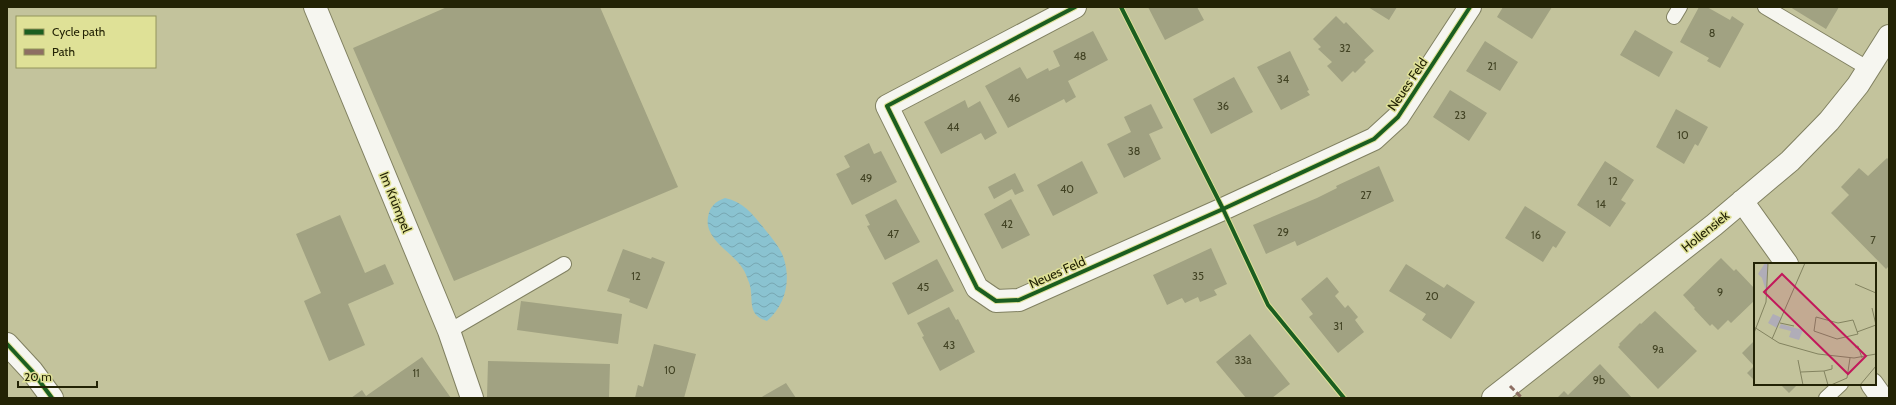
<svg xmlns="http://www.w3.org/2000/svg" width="1896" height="405" viewBox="0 0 1896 405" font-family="Cabin,sans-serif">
<defs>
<pattern id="water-waves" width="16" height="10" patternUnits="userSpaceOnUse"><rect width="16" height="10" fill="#8ac3d1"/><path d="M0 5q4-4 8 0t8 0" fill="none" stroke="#77a7b2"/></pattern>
</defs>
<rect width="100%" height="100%" fill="#c3c39c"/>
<!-- water -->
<path fill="url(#water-waves)" d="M725,198C743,202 752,213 763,227C770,236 781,248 784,259C791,282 785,305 767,321C744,314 756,297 748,280C747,277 745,272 743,269C733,252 704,240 708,217C710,206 715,202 725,198Z"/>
<!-- building -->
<path fill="#a1a282" d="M447,7H600L678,187L454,281L353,48Z
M1148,7H1197L1204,20L1165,40Z
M1368,7H1397L1389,20Z
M1503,7H1552L1532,39L1497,17Z
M1699,7H1707L1730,20L1732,16L1744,24L1720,68L1707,61L1709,58L1680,42Z
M1790,7H1839L1826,29Z
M1336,16L1344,24L1346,22L1374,51L1364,60L1366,62L1355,73L1353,71L1342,82L1327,66L1332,62L1318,49L1321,47L1313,39Z
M1635,30L1673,52L1659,77L1620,55Z
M1093,31L1108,60L1068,81L1076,97L1066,103L1064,99L1008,128L985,86L1020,67L1027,79L1048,68L1049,71L1060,66L1053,51Z
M1485,41L1518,62L1500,91L1466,71Z
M1290,51L1309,90L1307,91L1310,95L1281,110L1257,67Z
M1234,77L1253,112L1211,134L1193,99Z
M1450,90L1487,113L1469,141L1433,117Z
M965,100L968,108L980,101L997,133L985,140L981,133L941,154L924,122Z
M1151,104L1163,128L1149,134L1161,159L1124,178L1107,144L1131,132L1124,117Z
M1676,109L1708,127L1698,146L1695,144L1684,164L1656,147Z
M869,143L874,154L881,151L897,182L852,205L836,174L850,167L844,156Z
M1887,158L1889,160V266L1886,269L1831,213L1849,195L1841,187L1859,168L1868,176Z
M1082,161L1098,193L1053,216L1037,185Z
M1605,161L1634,180L1621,200L1626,203L1610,227L1577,205Z
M1379,166L1394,201L1297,246L1295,241L1266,254L1253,225L1317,198L1337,188L1336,186Z
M1015,173L1024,191L1015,195L1012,189L994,199L988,187Z
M896,199L920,242L885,260L867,226L870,225L865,215Z
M1011,199L1030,235L1002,249L984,214Z
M1525,206L1566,232L1556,248L1553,246L1543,262L1505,238Z
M340,215L365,273L385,264L394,284L348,304L365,345L329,361L304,301L321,293L296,234Z
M1211,248L1227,284L1214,290L1217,295L1200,302L1198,297L1185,303L1182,298L1167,305L1153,275Z
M623,249L651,259L652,257L665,262L647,309L629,302L630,299L607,291Z
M1721,258L1734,271L1736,269L1755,289V300L1731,323L1728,320L1718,330L1712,324L1710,326L1694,309L1695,308L1683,295Z
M937,259L954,291L908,315L892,283Z
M1406,264L1444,288L1447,284L1475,302L1451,339L1422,320L1426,314L1389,291Z
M1327,277L1339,292L1335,296L1345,308L1348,305L1358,317L1355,320L1364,332L1338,353L1309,317L1313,314L1301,299Z
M521,301L622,314L618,344L517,330Z
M949,307L956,320L958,319L975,352L940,371L922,337L924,336L917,323Z
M1655,311L1697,351L1658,389L1618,347L1620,345L1619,344L1640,323L1641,324Z
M1250,334L1290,384L1272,398H1246L1216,362Z
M1755,340V381L1747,373L1754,366L1742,353Z
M654,344L696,354L684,398H635L638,385L643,387Z
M422,357L451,398H351L362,390L366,396Z
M488,361L610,364L609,398H487Z
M1600,364L1632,398H1557L1564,391L1568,395Z
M786,383L796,398H760Z
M1780,384H1798L1789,393Z"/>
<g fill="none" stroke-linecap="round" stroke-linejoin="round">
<defs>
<path id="lane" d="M1765,7L1869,69
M1674,17L1680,7
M449,331L564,264
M1826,398L1841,384"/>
<path id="street" d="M315,7L449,331L472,398
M1075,7L887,106L977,288L996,301L1019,300L1223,209L1374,139L1398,117L1470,7
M1742,201L1787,264
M7,344L32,371L52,398
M1872,384L1882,398
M1493,398L1714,225L1790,161L1829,121L1858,85L1889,36"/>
</defs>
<!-- lane casing -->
<use href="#lane" stroke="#808061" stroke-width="16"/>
<!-- street casing -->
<use href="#street" stroke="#808061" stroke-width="24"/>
<!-- lane -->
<use href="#lane" stroke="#f6f6f0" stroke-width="14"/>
<!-- street -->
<use href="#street" stroke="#f6f6f0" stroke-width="22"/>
<!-- quiet -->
<path stroke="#8d6e63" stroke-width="3" stroke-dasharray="6 3" stroke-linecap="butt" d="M1510,386L1522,398"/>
<defs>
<path id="cycleway" d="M1075,7L887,106L977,288L996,301L1019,300L1223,209L1374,139L1398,117L1470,7
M1121,7L1223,209L1268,305L1344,398
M7,344L32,371L52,398"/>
</defs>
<!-- cycleway casing -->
<use href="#cycleway" stroke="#dfe197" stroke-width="6"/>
<!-- cycleway -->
<use href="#cycleway" stroke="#1b5e20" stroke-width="4"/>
</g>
<g text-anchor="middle" stroke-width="3" stroke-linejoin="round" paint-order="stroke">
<!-- number labels -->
<g font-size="11" fill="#424324">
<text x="1712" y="37">8</text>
<text x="1345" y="52">32</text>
<text x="1080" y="60">48</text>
<text x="1492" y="70">21</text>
<text x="1283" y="83">34</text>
<text x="1014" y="102">46</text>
<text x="1223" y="110">36</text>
<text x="1460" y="119">23</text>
<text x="953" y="131">44</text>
<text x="1683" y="139">10</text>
<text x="1134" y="155">38</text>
<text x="866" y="182">49</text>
<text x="1613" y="185">12</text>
<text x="1067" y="193">40</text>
<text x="1366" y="199">27</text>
<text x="1601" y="208">14</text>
<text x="1007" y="228">42</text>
<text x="1283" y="236">29</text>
<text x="893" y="238">47</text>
<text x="1536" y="239">16</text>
<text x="1873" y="244">7</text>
<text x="636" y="280">12</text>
<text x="1198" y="280">35</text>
<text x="923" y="291">45</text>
<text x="1720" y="296">9</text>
<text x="1432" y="300">20</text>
<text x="1338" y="330">31</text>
<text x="949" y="349">43</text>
<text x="1658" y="353">9a</text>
<text x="1243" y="364">33a</text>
<text x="670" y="374">10</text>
<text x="416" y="377">11</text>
<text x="1599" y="384">9b</text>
</g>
<!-- street labels -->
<g font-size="13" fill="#232305" stroke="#dfe197">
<text transform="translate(1407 84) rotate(-56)" y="5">Neues Feld</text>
<text transform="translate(396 202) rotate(68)" y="5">Im Krümpel</text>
<text transform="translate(1705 231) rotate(-39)" y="5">Hollensiek</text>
<text transform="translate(1057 272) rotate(-24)" y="5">Neues Feld</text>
</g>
</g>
<!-- overview -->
<g transform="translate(1754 263)">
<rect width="122" height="122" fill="#c3c39c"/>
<path d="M19,51L28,55L23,65L14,60ZM27,61L49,67L45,77L35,74L37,68L25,65Z" fill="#b0adb8"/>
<path d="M11,0H14L12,28L8,15L4,11Z" fill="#b0adb8"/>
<path fill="none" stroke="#838360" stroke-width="1" d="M101,21L122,30M118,45L122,62M62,54L84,60L99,57L104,71L83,76L60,68ZM26,60L40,63M0,64L25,80L64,91L100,95L122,91M103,69L122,62M0,70L12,39L14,0M18,76L51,0M101,84L104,83L108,95M44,97L49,122M70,108L74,122M47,109L70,108L78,106V102M77,122L93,115L96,95M106,122L122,103"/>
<path fill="#c2185b" fill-opacity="0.15" stroke="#c2185b" stroke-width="2" d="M28,11L112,93L94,111L10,29Z"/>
<rect width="122" height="122" fill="none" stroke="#232305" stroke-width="2"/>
</g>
<!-- border -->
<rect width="1896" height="405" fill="none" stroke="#232305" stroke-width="16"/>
<!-- legend -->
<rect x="16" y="16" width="140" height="52" fill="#dfe197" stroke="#94955d"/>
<rect x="24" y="29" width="20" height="6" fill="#1b5e20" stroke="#94955d"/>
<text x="52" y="36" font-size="12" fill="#232305">Cycle path</text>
<rect x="24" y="49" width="20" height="6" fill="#8d6e63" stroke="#94955d"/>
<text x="52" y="56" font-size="12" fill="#232305">Path</text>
<!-- scale -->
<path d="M18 381v6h79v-6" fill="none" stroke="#232305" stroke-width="2"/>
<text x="24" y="381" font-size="12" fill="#232305" stroke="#dfe197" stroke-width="3" paint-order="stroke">20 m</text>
</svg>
